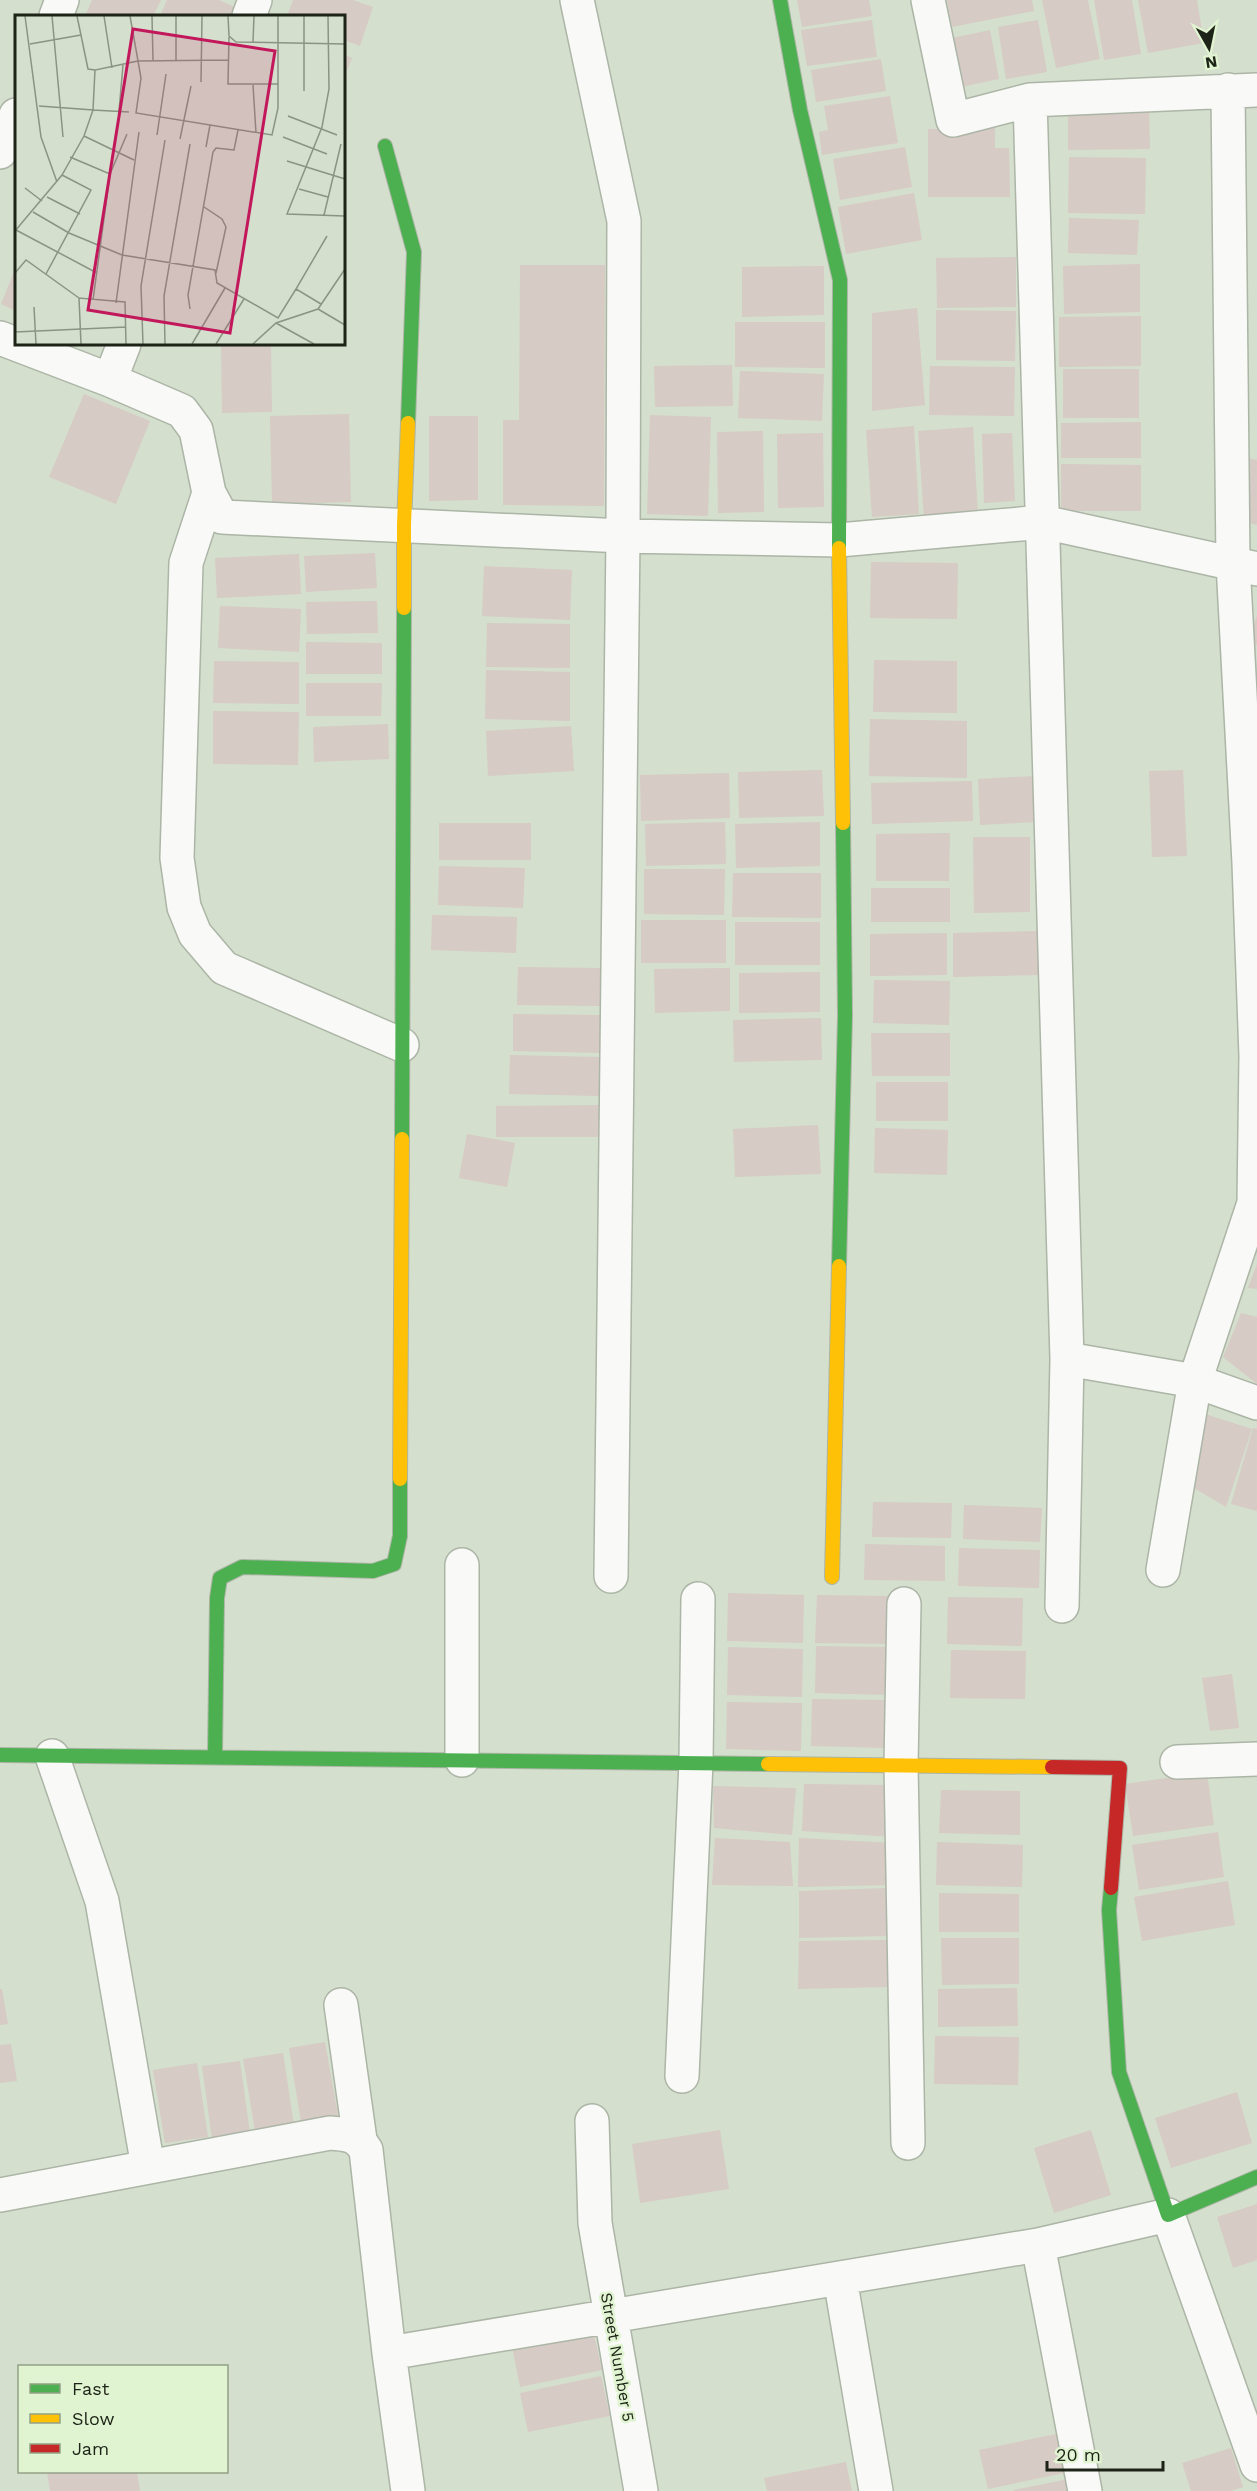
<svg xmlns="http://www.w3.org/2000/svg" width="1257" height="2491" viewBox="0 0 1257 2491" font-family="'Work Sans',sans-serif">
<rect width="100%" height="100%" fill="#d5dfcd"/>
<!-- building -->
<path fill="#d6cbc5" d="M92,0H161L153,16H85Z
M167,0H219L237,8L233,16H160Z
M293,0H353L373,7L360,46L344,40V16H287Z
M797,0H869L872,16L802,27Z
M947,0H1032L1034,11L952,27Z
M1042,0H1088L1100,59L1056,68Z
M1094,0H1132L1141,54L1104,60Z
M1138,0H1197L1204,43L1148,53Z
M872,20L877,57L807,66L801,30Z
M1038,20L1047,72L1006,79L998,27Z
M990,30L999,79L961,87L952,38Z
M344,54L352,58L344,78Z
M881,59L886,91L816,102L811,70Z
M890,96L898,143L822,155L819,132L828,130L824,106Z
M1149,104L1150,149L1068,150V105Z
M995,128V148H1009L1010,197H928V129Z
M905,147L912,187L840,200L833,159Z
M1069,157L1146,158L1145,214L1068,213Z
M914,193L922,240L846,254L838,207Z
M1069,218L1139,220L1137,255L1068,253Z
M1016,257V307L937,308L936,258Z
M1140,264V312L1064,314L1063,266Z
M520,265H605L604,506L503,505V420H519Z
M824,266V315L742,317V267Z
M16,267V311L1,304Z
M917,308L925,405L872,411V313Z
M936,310L1016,311L1015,361L936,360Z
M1141,316V366L1059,367V317Z
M735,322H825V368L735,367Z
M221,344H271L272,412L222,413Z
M732,365L733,406L655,407L654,366Z
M930,366L1015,367L1014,416L929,415Z
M1063,369H1139V418H1063Z
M740,371L824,374L822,421L738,418Z
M84,394L150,421L116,504L49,477Z
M349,414L351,502L272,504L270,416Z
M650,415L711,417L708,516L647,514Z
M429,416H478V500L429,501Z
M1141,422V458H1061V423Z
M914,426L919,514L872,517L866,430Z
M973,427L978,515L924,519L918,431Z
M763,431L764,512L718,513L717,432Z
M823,433L824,507L778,508L777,434Z
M1012,433L1015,501L984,503L982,434Z
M1249,458L1257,460V525L1235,520Z
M1061,464L1141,465V511H1061Z
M375,553L377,588L306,592L304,556Z
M299,554L301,594L217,598L215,558Z
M871,562L958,563L957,619L870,618Z
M484,566L572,570L570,620L482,616Z
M377,601L378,633L307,634L306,602Z
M220,606L301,609L299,652L218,648Z
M1257,616V645L1246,642Z
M487,623L570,624V668L486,667Z
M306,642L382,643V674H306Z
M874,660L957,661V713L873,712Z
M214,661L299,662V704L213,703Z
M486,670L570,672V721L485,719Z
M306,683H382L381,716H306Z
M213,711L299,712L298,765L213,764Z
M870,719L967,721V778L869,776Z
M388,724L389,759L314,762L313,727Z
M571,726L574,771L488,776L486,731Z
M822,770L824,816L739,818L738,772Z
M1183,770L1187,856L1152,857L1149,771Z
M729,773L730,818L641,821L640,775Z
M1034,776L1036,822L980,825L978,779Z
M972,781L973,821L872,824L871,783Z
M725,822L726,864L646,866L645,824Z
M820,822V866L736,868L735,824Z
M439,823H531V860H439Z
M950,833L949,881H876V834Z
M973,837H1030V912L974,913Z
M439,866L525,868L523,908L438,905Z
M644,869H725L724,915L644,914Z
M733,873H821V918L732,917Z
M871,888H950V922H871Z
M432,915L517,917L516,953L431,950Z
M641,920H726V963H641Z
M735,922H820V965H735Z
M1039,931L1040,975L953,977V933Z
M947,933V975L870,976V934Z
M518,967L601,968L600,1006L517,1005Z
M730,968V1011L655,1013L654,969Z
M820,972V1012L739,1013V973Z
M874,980L950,981L949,1025L873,1023Z
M513,1014L601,1015V1053L513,1051Z
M821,1018L822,1060L734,1062L733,1020Z
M871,1033H950V1076H872Z
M510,1055L600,1057L599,1096L509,1094Z
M876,1082H948V1121H876Z
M601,1105V1137H496V1106Z
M818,1125L821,1174L735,1177L733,1129Z
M875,1128L948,1130L947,1175L874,1173Z
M467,1134L515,1143L507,1187L459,1178Z
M1257,1264V1289L1248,1288Z
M1241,1313L1257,1317V1384L1223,1357Z
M1202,1413L1252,1429L1226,1507L1194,1488Z
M1253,1428L1257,1429V1511L1231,1504Z
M873,1502L952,1503L951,1538L872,1537Z
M964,1505L1042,1508L1040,1542L963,1539Z
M865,1544L945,1546V1581L864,1580Z
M959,1548L1040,1550L1039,1588L958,1586Z
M728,1593L804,1595L803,1643L727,1641Z
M817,1595L892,1596L891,1644L815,1643Z
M948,1597L1023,1598L1022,1646L947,1644Z
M816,1646L891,1647V1695L815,1693Z
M728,1647L803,1649L802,1697L727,1695Z
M951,1650L1026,1651L1025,1699L950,1698Z
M1232,1674L1239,1728L1210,1731L1202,1678Z
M812,1699L887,1700L886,1748L811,1746Z
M727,1702L802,1703L801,1751L726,1749Z
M1207,1772L1214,1825L1133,1836L1125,1784Z
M804,1784L889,1785L894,1837L802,1831Z
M713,1786L796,1788L792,1835L714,1828Z
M941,1790L1020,1791V1835L939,1833Z
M1218,1832L1224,1877L1139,1890L1132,1845Z
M715,1838L790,1842L793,1886L712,1885Z
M799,1838L893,1843L890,1885L798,1887Z
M937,1842L1023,1845L1022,1887L936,1885Z
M1228,1881L1235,1925L1142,1941L1134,1897Z
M889,1888L888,1936L799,1938V1891Z
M939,1893L1019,1894V1932H939Z
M941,1938H1019V1984L942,1985Z
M887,1940L889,1987L798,1989L799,1941Z
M1017,1988L1018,2026L938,2027V1989Z
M0,1989H2L8,2024L0,2025Z
M935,2036L1019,2037L1018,2085L934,2084Z
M325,2042L338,2115L301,2122L289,2048Z
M11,2044L17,2081L0,2083V2045Z
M283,2053L294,2125L255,2131L243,2059Z
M240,2061L250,2133L212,2139L202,2066Z
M197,2063L208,2137L165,2143L153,2070Z
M1237,2092L1252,2143L1171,2168L1155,2118Z
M720,2130L729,2189L640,2203L632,2144Z
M1091,2130L1111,2195L1054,2213L1034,2148Z
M1257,2204V2260L1233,2268L1217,2217Z
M593,2330L602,2370L520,2387L512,2347Z
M601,2376L610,2416L528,2432L520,2393Z
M1061,2433L1069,2472L988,2489L979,2450Z
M1231,2448L1243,2487L1231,2491H1191L1182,2463Z
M846,2462L852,2491H767L764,2478Z
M47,2472H137L140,2491H50Z
M1069,2479L1071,2491H1014V2490Z"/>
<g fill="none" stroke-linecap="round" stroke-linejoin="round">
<defs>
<path id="street" d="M577,0L624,221L623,536L611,1576
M928,0L953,120L1030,100L1257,90
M56,16L62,0
M249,16L255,0
M1030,100L1067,1359L1062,1606
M0,152L16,115
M0,338L110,380L182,411L196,430L209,493L222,517L623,536L839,540L1043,522L1257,569
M110,380L124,344
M209,493L186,563L177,858L184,907L195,934L224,968L402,1045
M1067,1359L1195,1381L1257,1403
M1163,1570L1195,1381L1254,1203L1256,1056L1249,863L1233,563L1228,90
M904,1604L901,1765L908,2143
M52,1756L102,1901L148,2167
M462,1760V1565
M1177,1762L1257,1759
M341,2005L360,2140
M682,2076L696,1762L698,1599
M592,2121L595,2223L641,2491
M0,2195L330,2133C347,2134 357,2135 366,2150L389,2353L408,2491
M1038,2245L1085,2491
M840,2278L876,2491
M389,2353L1038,2245L1168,2215L1257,2465"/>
<path id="fast" d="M780,0L800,110L840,280L839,548
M385,146L414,252L408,423
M402,1139L404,608
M839,1266L845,1016L843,823
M0,1755L768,1764
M215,1757L217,1598L220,1578L242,1567L373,1571L394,1564L400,1536V1479
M1111,1888L1109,1910L1119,2072L1168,2215L1257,2177"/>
<path id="slow" d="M839,548L843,823
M404,608V525L408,423
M400,1479L402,1139
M832,1577L839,1266
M768,1764L1052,1767"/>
<path id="jam" d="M1052,1767L1120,1768L1111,1888"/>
</defs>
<!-- street casing -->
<use href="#street" stroke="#acb5a6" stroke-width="36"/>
<!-- fast casing -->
<use href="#fast" stroke="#acb5a6" stroke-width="16"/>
<!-- slow casing -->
<use href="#slow" stroke="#acb5a6" stroke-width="16"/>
<!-- jam casing -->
<use href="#jam" stroke="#acb5a6" stroke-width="16"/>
<!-- street -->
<use href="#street" stroke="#f9faf8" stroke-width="33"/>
<!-- fast -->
<use href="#fast" stroke="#4caf50" stroke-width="14"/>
<!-- slow -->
<use href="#slow" stroke="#ffc107" stroke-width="14"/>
<!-- jam -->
<use href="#jam" stroke="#c62828" stroke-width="14"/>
</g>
<g text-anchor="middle" stroke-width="5" stroke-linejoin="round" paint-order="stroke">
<!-- street labels -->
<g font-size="16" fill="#1d2417" stroke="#e1f4d2">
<text transform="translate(618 2357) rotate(80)" y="6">Street Number 5</text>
</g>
</g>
<!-- overview -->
<g transform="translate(15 15)">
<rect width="330" height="330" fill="#d5dfcd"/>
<path fill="none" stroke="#8b9484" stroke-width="1.5" d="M10,1L26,122L42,167M37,1L48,122M62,1L73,54L80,55M89,1L97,53M115,1L123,46L214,45M137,1L138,45M161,1V45M213,1L214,21L221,27L330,29M289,1V76M313,1L314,74L307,112L272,199L330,201M214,22L213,69H263M238,27L239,1M15,29L66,20M186,67L187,1M238,70L241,118M104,96L108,50M114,97L78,95L80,55L123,46L126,63L121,98L257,120L263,93V1M273,101L322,120M142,120L151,59M69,121L119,145M268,122L312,139M165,124L176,71M191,132L195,110M55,142L95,159M272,146L330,164M10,173L27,186M284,174L313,182M32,182L65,199M189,192L207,204L211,212L201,258M18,197L54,218L107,240L200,255L202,268L263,303L281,274M309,200L326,129M1,215L82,258M0,216L47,160L69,121L78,95L24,91M0,258L11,245L64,283M31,259L76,175L47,160M78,285L95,159L112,119M101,288L124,117M306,289L281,274L312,221M19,292L21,329M175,294L173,280L198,137L201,133L219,135L223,115M303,294L330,310M261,308L299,329M0,317L111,312M66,329L64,283L110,287L111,329M128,329L126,271L150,125M150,329L149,281L175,129M177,329L210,273M201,329L229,284M238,329L261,308L303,294L330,254"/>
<path fill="#c2185b" fill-opacity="0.15" stroke="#c2185b" stroke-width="3" d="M118,14L260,36L215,318L73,295Z"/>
<rect width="330" height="330" fill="none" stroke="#1d2417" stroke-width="3"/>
</g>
<!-- legend -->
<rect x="18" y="2365" width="210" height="108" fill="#e1f4d2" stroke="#93a187" stroke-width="1.5"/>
<rect x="30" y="2384" width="30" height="9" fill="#4caf50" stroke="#93a187" stroke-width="1.5"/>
<text x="72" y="2395" font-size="18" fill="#1d2417">Fast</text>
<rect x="30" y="2414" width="30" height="9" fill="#ffc107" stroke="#93a187" stroke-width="1.5"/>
<text x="72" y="2425" font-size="18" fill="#1d2417">Slow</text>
<rect x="30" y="2444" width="30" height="9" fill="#c62828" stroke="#93a187" stroke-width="1.5"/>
<text x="72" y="2455" font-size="18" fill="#1d2417">Jam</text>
<!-- north arrow -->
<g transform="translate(1209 48) rotate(171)" stroke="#e1f4d2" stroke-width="4.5" paint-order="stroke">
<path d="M0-4.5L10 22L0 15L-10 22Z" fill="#1d2417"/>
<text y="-9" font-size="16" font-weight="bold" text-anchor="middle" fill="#1d2417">N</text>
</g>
<!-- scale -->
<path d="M1047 2461v9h116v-9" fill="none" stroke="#1d2417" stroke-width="3"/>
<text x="1056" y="2461" font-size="18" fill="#1d2417" stroke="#e1f4d2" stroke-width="4.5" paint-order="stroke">20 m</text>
</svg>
